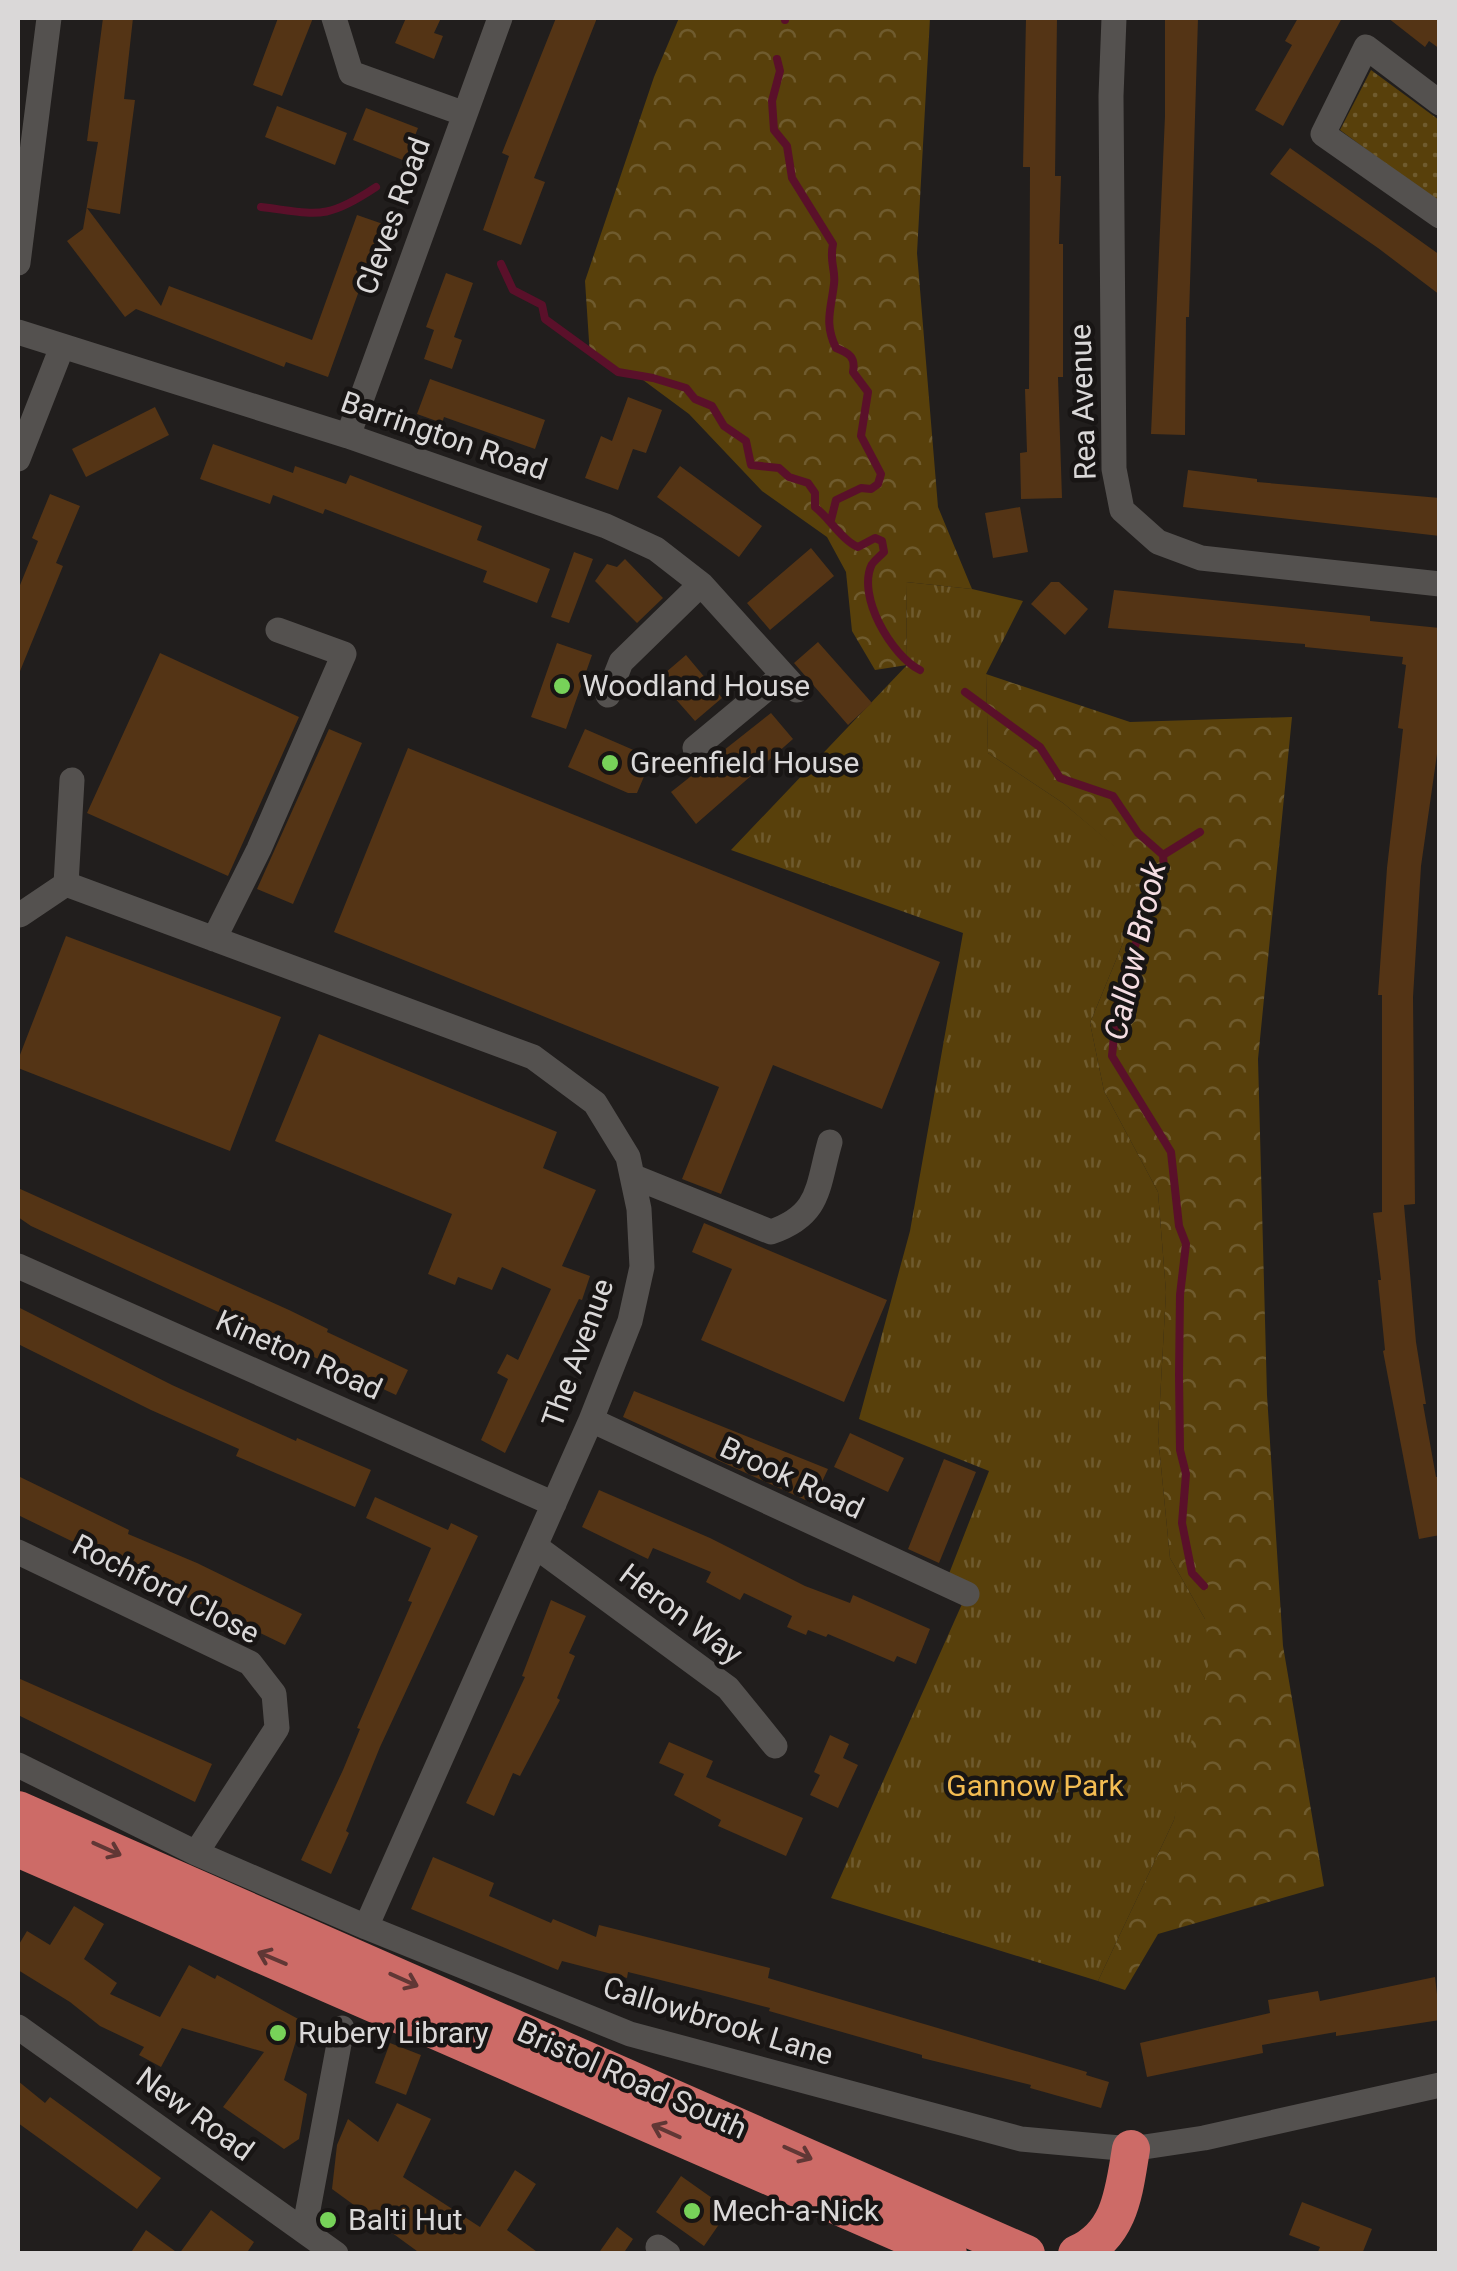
<svg xmlns="http://www.w3.org/2000/svg" width="1457" height="2271" viewBox="0 0 1457 2271" font-family="Roboto,sans-serif">
<defs>
<pattern id="grass-dots" width="8" height="8" patternUnits="userSpaceOnUse" patternTransform="scale(2.5)"><rect width="8" height="8" fill="#58400b"/><path d="M2 2h.1M6 6h.1" fill="none" stroke="#6f5b2e" stroke-width="1.8" stroke-linecap="round"/></pattern>
<pattern id="forest-crowns" width="20" height="18" patternUnits="userSpaceOnUse" patternTransform="scale(2.5)"><rect width="20" height="18" fill="#58400b"/><path d="M2 6a3 3 0 1 1 6 0M12 15a3 3 0 1 1 6 0" fill="none" stroke="#6f5b2e"/></pattern>
<pattern id="park-tufts" width="24" height="20" patternUnits="userSpaceOnUse" patternTransform="scale(2.5)"><rect width="24" height="20" fill="#58400b"/><path d="M3 7l-1-3M5 7V3M7 7l1-3M15 17l-1-3M17 17v-4M19 17l1-3" fill="none" stroke="#6f5b2e"/></pattern>
</defs>
<rect width="100%" height="100%" fill="#211e1d"/>
<!-- grass -->
<path fill="url(#grass-dots)" d="M1371,70L1439,120V203L1340,130Z"/>
<!-- forest -->
<path fill="url(#forest-crowns)" d="M679,18H930L917,253L938,507L972,589L906,582L907,665L875,670L852,631L846,572L827,537L762,491L689,414L639,377L590,356L585,281L654,77Z
M986,674L1130,722L1292,717L1258,1059L1267,1395L1283,1646L1324,1886L1158,1934L1125,1990L1098,1981L1174,1820L1205,1619L1170,1558L1158,1436L1166,1292L1158,1192L1104,1091L1090,1023L1123,943L1116,848L1063,803L988,753Z"/>
<!-- park -->
<path fill="url(#park-tufts)" d="M906,582L972,589L1023,601L986,674L988,753L1063,803L1117,848L1136,886L1123,943L1090,1023L1104,1091L1158,1192L1166,1292L1158,1436L1170,1558L1205,1619L1210,1657L1174,1820L1098,1981L831,1898L966,1595L945,1584L989,1471L859,1419L910,1231L963,933L731,850L907,665Z"/>
<g fill="none" stroke-linecap="round" stroke-linejoin="round">
<!-- stream -->
<path stroke="#5a102a" stroke-width="8" d="M785,20V18
M777,59L780,71L772,101L774,130L787,146L792,178L833,244C829,263 836,269 834,284C831,310 824,323 836,348C849,353 856,357 853,372L868,392L861,436L881,474L878,484L871,489L861,488L836,500L831,520
M261,207C318,214 325,221 376,187
M501,264L513,290L542,305L545,319L618,372L653,378L686,388L695,399L712,406L724,426L746,441L751,465L779,468L789,477L808,483L815,493V507C830,519 842,540 858,547L875,538L882,541L884,552C883,553 872,563 872,564C856,596 892,656 920,670
M965,692L1040,747L1060,778L1113,796L1138,833L1163,855L1164,868L1126,970L1117,1006L1112,1056L1171,1152L1179,1226L1186,1244L1180,1295L1179,1375L1180,1450L1186,1474L1182,1523L1192,1573L1204,1586
M1163,855L1200,832"/>
</g>
<!-- building -->
<path fill="#543415" d="M103,18H133L124,99L135,100L120,214L87,208L161,306L169,286L312,340L357,215L383,224L328,377L286,362L284,367L136,309L125,317L67,241L83,229L98,142L87,141Z
M278,18H313L282,96L253,85Z
M406,18H441L434,33L443,36L434,59L395,43Z
M556,18H597L534,178L545,182L521,245L483,230L509,156L502,153Z
M1026,18H1057L1055,176H1061L1059,244H1063V377H1058L1062,498L1021,499L1020,453L1027,452L1025,389H1029L1030,167H1023Z
M1165,18H1198L1189,317H1186L1185,435L1151,434L1165,116Z
M1298,18H1342L1283,126L1255,110L1292,45L1285,41Z
M1388,18H1440V49L1429,41L1425,47Z
M277,106L347,133L335,165L265,137Z
M366,108L418,128L405,161L353,140Z
M1290,148L1440,255V295L1378,248L1270,174Z
M446,273L473,283L454,337L462,340L452,369L424,359L434,330L426,327Z
M430,379L545,420L535,449L444,417L442,423L417,414Z
M628,397L662,410L646,453L633,449L618,490L585,478L601,436L612,441Z
M155,407L169,435L86,477L72,449Z
M213,444L293,473L295,466L346,484L350,475L482,526L477,540L550,569L537,603L483,582L487,571L325,509L323,514L273,495L270,504L200,479Z
M680,466L762,526L739,557L657,497Z
M1188,470L1257,479V482L1440,498V536L1183,507Z
M50,494L80,506L56,563L63,566L18,676V590L38,541L32,538Z
M1020,507L1028,552L993,558L985,513Z
M811,548L834,576L770,630L747,603Z
M574,552L593,559L569,623L551,617Z
M625,559L663,598L637,623L595,581L607,564L617,567Z
M1051,582H1059L1088,609L1065,635L1031,604Z
M1114,590L1370,616V621L1440,628V733L1421,866L1413,997L1415,1204L1404,1205L1416,1342L1426,1404H1423L1436,1477H1440V1535L1419,1539L1383,1351L1385,1350L1378,1280H1381L1373,1213L1382,1212V995H1378L1387,868L1403,729L1398,728L1406,665L1402,664L1403,657L1305,647V644L1108,628Z
M818,642L872,703L848,725L794,663Z
M557,643L592,655L566,729L531,717Z
M160,653L299,717L228,876L87,813Z
M686,655L722,698L695,721L658,679Z
M771,713L793,739L696,824L671,792Z
M329,729L362,743L293,904L257,889Z
M585,729L652,758L637,793H628L568,767Z
M408,748L940,962L882,1109L773,1065L721,1194L682,1179L719,1087L334,932Z
M66,936L281,1017L230,1151L18,1068V1060Z
M319,1034L557,1132L543,1168L596,1190L562,1266L590,1276L582,1300L579,1299L505,1453L481,1440L508,1379L497,1373L507,1354L518,1360L551,1289L502,1267L492,1290L458,1277L455,1285L428,1274L452,1214L275,1141Z
M18,1188L289,1310L328,1329L327,1332L408,1370L396,1395L314,1357L313,1360L275,1338L31,1226L18,1217Z
M704,1223L887,1300L844,1402L701,1340L732,1269L692,1252Z
M18,1307L172,1385L296,1441L297,1438L371,1470L355,1507L236,1456L239,1449L151,1410L18,1344Z
M634,1391L828,1469L812,1503L623,1417Z
M850,1433L904,1458L888,1492L834,1467Z
M944,1459L976,1472L939,1563L908,1549Z
M18,1476L129,1530L128,1534L197,1563L302,1614L285,1645L18,1515Z
M599,1490L710,1538L805,1586L850,1603L853,1595L930,1629L916,1664L897,1656L894,1662L828,1634L826,1637L808,1630L806,1635L787,1627L792,1616L744,1593L740,1600L706,1582L711,1572L653,1548L648,1559L582,1527Z
M375,1497L448,1530L451,1523L478,1536L380,1747L346,1831L349,1833L331,1874L301,1860L343,1770L360,1729L357,1728L412,1602L408,1601L431,1548L366,1518Z
M551,1600L586,1616L569,1653L575,1656L557,1698L560,1700L520,1776L513,1773L494,1816L466,1803L525,1677L522,1676Z
M18,1678L212,1764L195,1802L18,1715Z
M830,1735L849,1744L843,1758L858,1765L838,1808L810,1795L820,1775L814,1772Z
M669,1742L713,1761L706,1777L803,1818L786,1856L718,1826L721,1820L674,1795L684,1774L659,1763Z
M433,1857L494,1883L489,1896L551,1923L553,1919L596,1937L599,1925L770,1968L768,1978L1087,2072L1086,2075L1109,2082L1101,2108L1030,2088L1031,2085L922,2058V2055L769,2011L770,2008L717,1994L628,1972L627,1978L562,1961L558,1970L411,1909Z
M74,1906L104,1924L84,1959L117,1983L110,1994L160,2017L189,1965L215,1979L217,1975L302,2021L284,2080L307,2094L299,2139L284,2149L223,2107L264,2052L182,2028L161,2067L139,2055L144,2047L100,2026L70,2002L18,1970V1946L27,1931L50,1945Z
M1435,1977L1440,2020L1336,2036V2032L1262,2045L1263,2053L1147,2077L1140,2043L1270,2013L1268,2000L1318,1991L1320,2001Z
M390,2043L421,2055L406,2095L375,2083Z
M18,2081L45,2103L50,2097L161,2178L137,2209L18,2123Z
M397,2103L431,2119L403,2177L480,2227L515,2170L536,2184L507,2230L540,2254H421L332,2189L337,2145L348,2119L378,2142Z
M681,2176L729,2210L704,2246L656,2212Z
M1302,2202L1372,2229L1362,2254H1317L1320,2247L1289,2235Z
M211,2210L254,2242L246,2254H179Z
M617,2227L633,2239L623,2254H598Z
M146,2230L179,2254H130Z"/>
<g fill="none" stroke-linecap="round" stroke-linejoin="round">
<!-- minor -->
<path stroke="#54514f" stroke-width="25" d="M334,18L351,73L465,114
M1114,18L1111,96L1114,469L1122,510L1158,542L1201,558L1440,584
M1440,103L1366,47L1323,134L1440,216
M18,263L49,18
M18,332L348,436L606,526L656,549L701,584L797,690
M348,436L500,18
M18,459L62,347
M608,695L621,662L701,584
M695,748L783,675
M66,884L533,1057L595,1103L628,1157L639,1209L642,1267L630,1321L591,1420L366,1927
M20,915L66,884L72,780
M214,939L259,849L344,654L278,630
M632,1176L771,1232C821,1215 817,1187 830,1142
M18,1266L554,1504
M591,1420L967,1594
M535,1546L728,1688L775,1746
M18,1552L250,1663L274,1694L277,1728L196,1853
M18,1765L196,1853L366,1927L630,2034L1021,2139L1131,2149L1204,2138L1440,2085
M18,2027L336,2254
M304,2231L342,2028
M658,2247L668,2254"/>
<!-- highway -->
<path stroke="#cd6b67" stroke-width="38" d="M18,1810L1026,2254
M18,1848L948,2254
M1077,2254C1121,2235 1124,2190 1131,2149"/>
</g>
<!-- one-way arrows -->
<defs><path id="oneway-shaft" d="M-6 0H5M1.5-3L5.5 0L1.5 3" fill="none" stroke-width="1.6" stroke-linecap="round" stroke-linejoin="round" transform="scale(2.5)"/></defs>
<g stroke="#603735">
<use href="#oneway-shaft" transform="translate(107 1849) rotate(24)"/>
<use href="#oneway-shaft" transform="translate(272 1958) rotate(-157)"/>
<use href="#oneway-shaft" transform="translate(404 1980) rotate(24)"/>
<use href="#oneway-shaft" transform="translate(666 2131) rotate(-156)"/>
<use href="#oneway-shaft" transform="translate(798 2153) rotate(24)"/>
</g>
<!-- markers -->
<g fill="#77d259" stroke="#181514" stroke-width="4">
<circle cx="562" cy="686" r="10"/>
<circle cx="610" cy="763" r="10"/>
<circle cx="278" cy="2033" r="10"/>
<circle cx="692" cy="2211" r="10"/>
<circle cx="328" cy="2220" r="10"/>
</g>
<g text-anchor="middle" stroke-width="9" stroke-linejoin="round" paint-order="stroke">
<!-- street labels -->
<g font-size="30" fill="#dad8d8" stroke="#181514">
<text transform="translate(393 216) rotate(-70)" y="10">Cleves Road</text>
<text transform="translate(1083 402) rotate(-92)" y="10">Rea Avenue</text>
<text transform="translate(444 436) rotate(19)" y="10">Barrington Road</text>
<text transform="translate(578 1353) rotate(-70)" y="10">The Avenue</text>
<text transform="translate(299 1355) rotate(24)" y="10">Kineton Road</text>
<text transform="translate(792 1478) rotate(25)" y="10">Brook Road</text>
<text transform="translate(166 1589) rotate(27)" y="10">Rochford Close</text>
<text transform="translate(681 1614) rotate(37)" y="10">Heron Way</text>
<text transform="translate(718 2021) rotate(17)" y="10">Callowbrook Lane</text>
<text transform="translate(632 2080) rotate(24)" y="10">Bristol Road South</text>
<text transform="translate(195 2114) rotate(36)" y="10">New Road</text>
</g>
<!-- poi labels -->
<g font-size="30" fill="#dad8d8" stroke="#181514" text-anchor="start">
<text x="582" y="696">Woodland House</text>
<text x="630" y="773">Greenfield House</text>
<text x="298" y="2043">Rubery Library</text>
<text x="712" y="2221">Mech-a-Nick</text>
<text x="348" y="2230">Balti Hut</text>
</g>
<!-- park labels -->
<g font-size="30" fill="#f3bc52" stroke="#181514">
<text x="1035" y="1796">Gannow Park</text>
</g>
<!-- water labels -->
<g font-size="32" font-style="italic" fill="#f5dde2" stroke="#181514">
<text transform="translate(1135 951) rotate(-77)" y="11">Callow Brook</text>
</g>
</g>
<!-- border -->
<rect width="1457" height="2271" fill="none" stroke="#dad8d8" stroke-width="40"/>
</svg>
